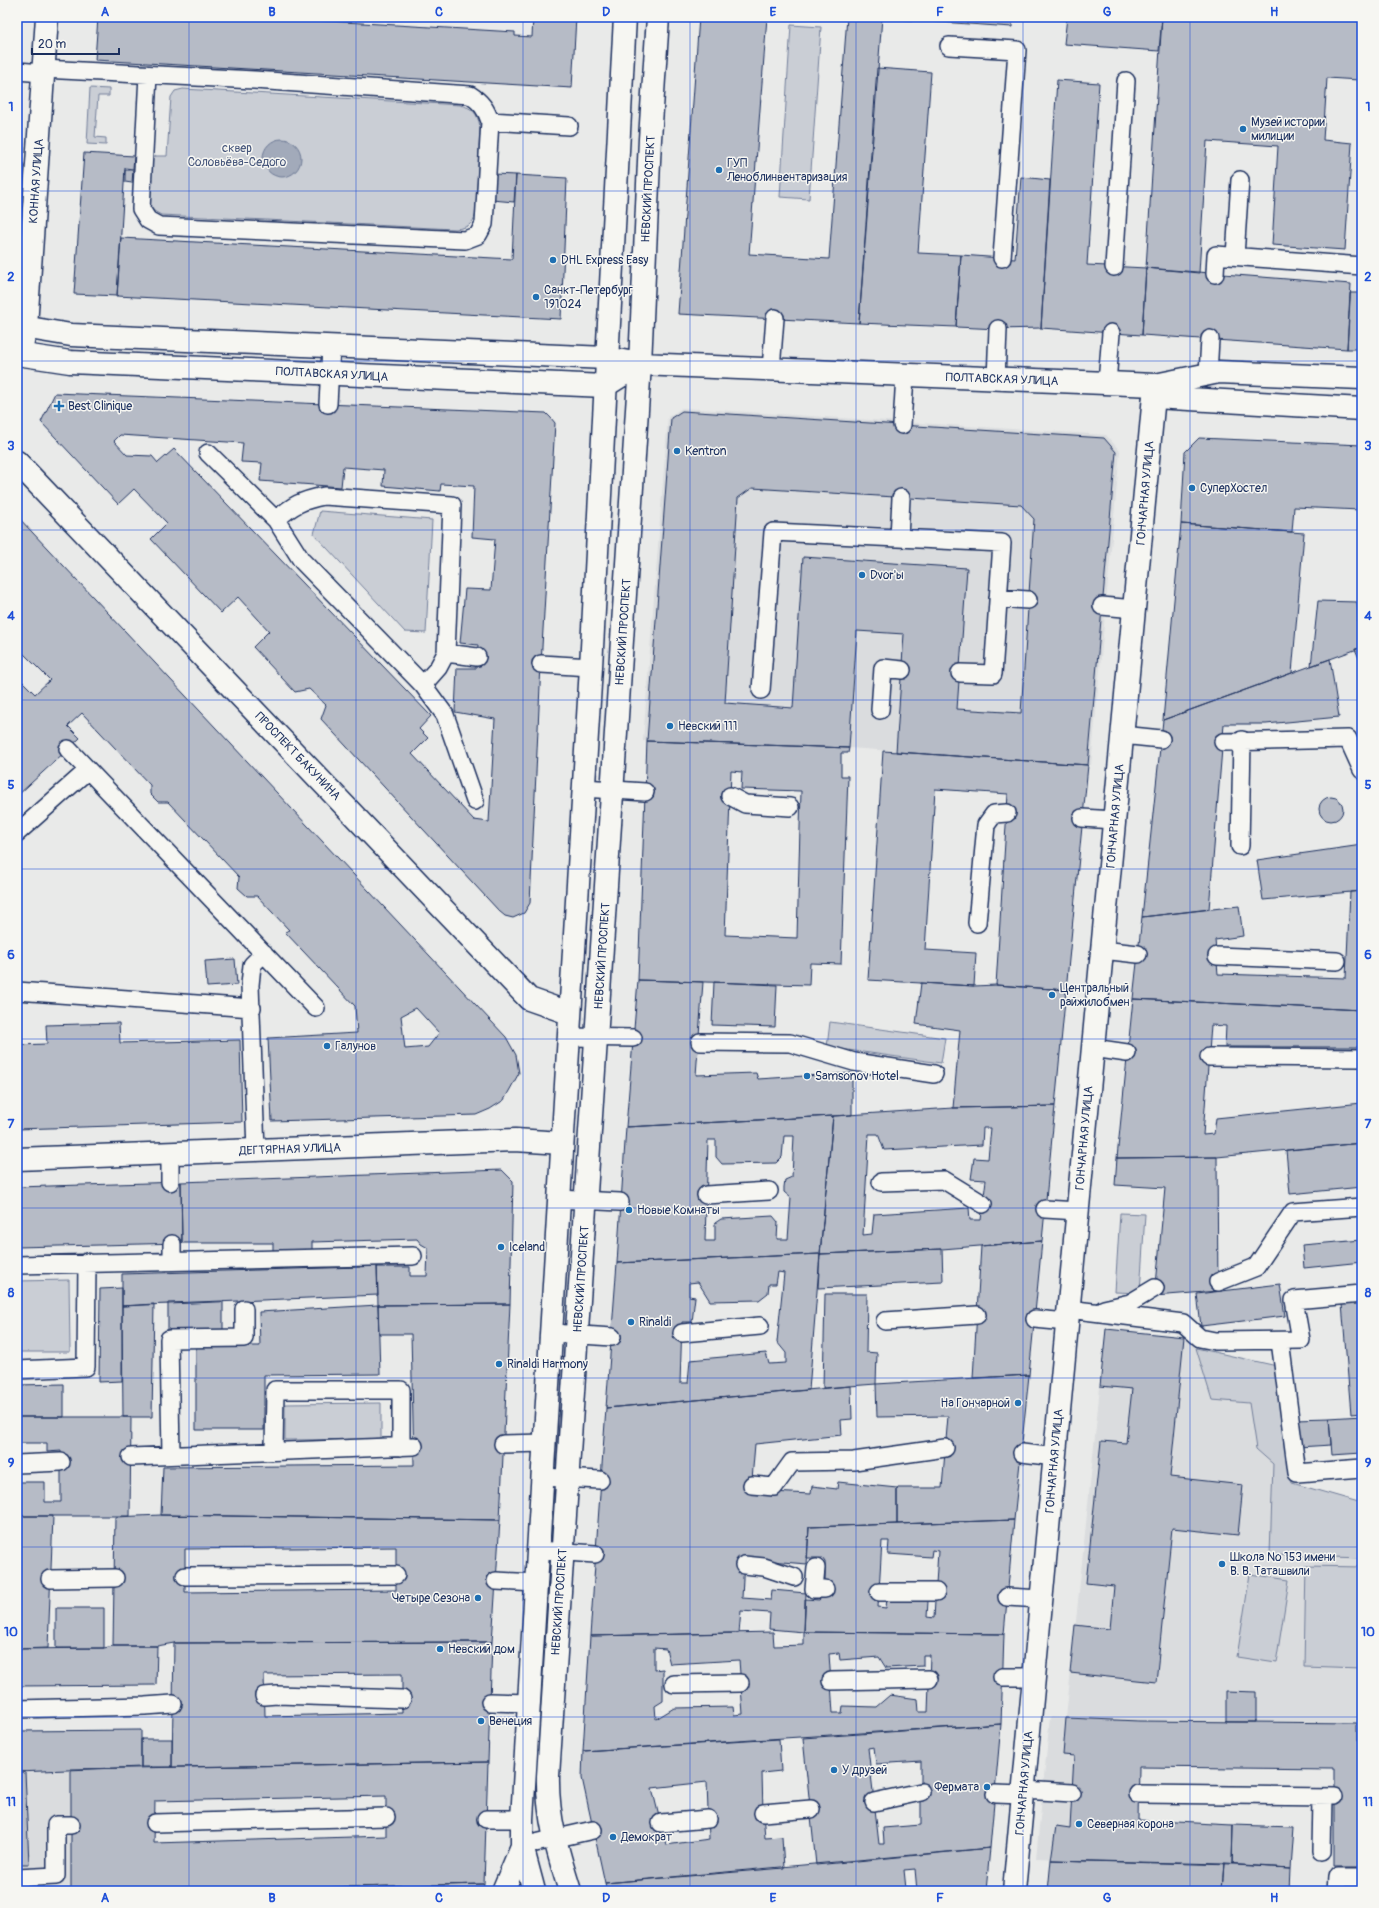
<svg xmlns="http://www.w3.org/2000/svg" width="1379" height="1908" viewBox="0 0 1379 1908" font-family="Pangolin,sans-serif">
<rect width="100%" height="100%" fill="#e9eae9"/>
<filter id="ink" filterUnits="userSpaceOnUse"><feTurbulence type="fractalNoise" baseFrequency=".025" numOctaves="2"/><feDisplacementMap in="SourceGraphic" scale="8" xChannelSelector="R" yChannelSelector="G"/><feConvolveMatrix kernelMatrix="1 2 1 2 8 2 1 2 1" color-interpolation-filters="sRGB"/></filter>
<g filter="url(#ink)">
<!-- built -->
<path fill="#dadcde" d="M682,408L1106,435L1120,451L1091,765L849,748L643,741L668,417Z
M1106,1329L1184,1337L1196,1348L1277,1366L1292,1483L1362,1503V1743H1357V1723L1256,1722V1692L1226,1691V1722L1140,1721L1136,1862L1036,1858L1050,1717L1066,1718Z
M71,1769V1891H17V1772Z"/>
<!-- green -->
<path fill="#caced5" stroke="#727e9a" d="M791,25L821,27L809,199L780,197Z
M90,88L109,89V96H98L95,137L106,138V145L87,144Z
M183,89L460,105C473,108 477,113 480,126L476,213C473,225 467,228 455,229L161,215L154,211L150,206V160L156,156H167L171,97L175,91Z
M320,511L432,520L426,633L405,632L314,534Z
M830,1022L945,1038L941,1063L827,1047Z
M1120,1213L1145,1214L1140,1293L1115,1292Z
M69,1280L70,1352H17V1281Z
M1196,1348L1277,1366L1292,1483L1362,1503V1558L1270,1555L1273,1464L1256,1449L1249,1403L1212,1400Z
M381,1403V1439L285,1440V1404Z
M1306,1566L1362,1567V1668L1304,1666Z
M1250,1574L1289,1580L1276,1663L1237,1657Z"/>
<!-- water -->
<path fill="#a2aaba" stroke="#6c7995" d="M263 158a19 19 0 1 1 38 0a19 19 0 1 1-38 0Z"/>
<!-- building -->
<path fill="#b6bbc6" stroke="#1b2f5e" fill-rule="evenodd" d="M98,17H260L515,32V36L532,37L533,17H576L572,88L95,60Z
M699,17H767L749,254L829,259L847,17H882L859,323L678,314Z
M882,17H1012V27L882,18Z
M1067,17H1162L1159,51L1064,44Z
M1162,17H1362L1359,80L1327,78L1323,140L1352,143L1345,250L1272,245L1278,146L1207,141L1199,273L1146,268Z
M877,68L931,72L918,253L961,255L956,327L859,323Z
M1057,80L1099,83L1087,265L1146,268L1142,335L1041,328Z
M84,153L134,156L133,169L125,168L117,296L74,294Z
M125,170H133L132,183L125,182Z
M493,174L516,175L514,202L492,200Z
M516,175L567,178L561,319L117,296L121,238L512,259Z
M1021,177L1050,180L1041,328L998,329L956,327L961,255L1015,259Z
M1146,268L1351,284L1347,349L1142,335Z
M1350,293H1362V349H1347Z
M55,393L546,413L551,418L555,423L541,664L530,903L524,913L513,918L505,916L499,911L321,719L326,705L309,689L295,692L253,647L269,631L238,597L221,613L151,539L167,523L134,489L118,504L41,422ZM120,435L243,443L241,462L262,463L260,481L341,487L343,467L384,470L383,486L440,491L441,484L474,486L472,537L495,539L491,590L465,589L460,643L478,645L476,668H457L455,712L495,719L489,822L474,820L412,754L428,738L419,729L431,716L174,449L158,463L152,456L127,455L114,441Z
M682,411L1104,438L1116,452L1088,765L896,752L904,634L857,631L849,748L647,741L671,418ZM752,488L1021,505L1034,519L1021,713L957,709L967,568L803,557L793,708L725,703L738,498Z
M1199,438L1362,445V518H1359L1360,510L1294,507L1292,532L1181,524L1185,452Z
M17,516L506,1037L516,1055L519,1073L504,1100L490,1109L476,1115L272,1121L268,1038L357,1033L355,1006L285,932L289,930L257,896H247L238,888L239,877L168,802H158L150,794V785L82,713L68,726L80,738L17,796V688L23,682L35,694L50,680L17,647ZM416,1008L439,1033L428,1047L405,1049L401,1016Z
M1181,524L1304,533L1292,673L1163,720Z
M1318,601L1357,602L1360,648L1311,666Z
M1362,619V663H1361L1355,649L1360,648L1358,620Z
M1330,659L1339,717L1266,724H1224L1209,909L1142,917L1163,720Z
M647,741L849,748L848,753H841V776H848L841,964L810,963L809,985L638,980ZM731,771L742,772L741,789L801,791L797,938L725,935Z
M883,751L1088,765L1066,990L996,985L1008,794L935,789L925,950L976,953L974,986L868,980Z
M1319 809a12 12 0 1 1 24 0a12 12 0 1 1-24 0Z
M1362,845V891L1263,900L1257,860Z
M1362,891V1010L1133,999L1142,917L1239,906L1243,936L1215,940L1218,974L1346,978L1350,892Z
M235,959L237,985L207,987L205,961Z
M638,980L703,982L696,1075L756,1073L758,1079L852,1073V1115L626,1127Z
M714,982L777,985L775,1027L712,1025Z
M921,983L974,986L996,985L1066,990L1055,1106L953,1108L960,1030L916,1024Z
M1133,999L1362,1010V1047H1225L1226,1026L1211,1025L1203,1135L1214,1134L1216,1118L1362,1103V1143L1217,1157L1117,1158Z
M119,1023L120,1043L240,1040L242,1122L17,1129V1045L47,1044L46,1025Z
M1055,1106L1042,1241L942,1249L820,1254L833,1116L953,1108ZM983,1128H991L988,1159L974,1158L971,1179L986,1180L981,1220H970L969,1208L874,1214L872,1234L863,1235L869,1134H878L884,1150L982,1145Z
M833,1116L820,1254L617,1263L626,1127ZM784,1136H794L792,1177L785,1180L784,1187V1192L791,1198L788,1239H777L778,1222L773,1216L721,1219L715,1223V1241H705L708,1140H716V1157L722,1164L776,1163L782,1157Z
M1362,1143V1187L1290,1194L1286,1150Z
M1217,1157L1218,1291L1155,1296L1165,1188L1115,1185L1117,1158Z
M502,1170L513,1181L510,1304L378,1305L377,1267H410V1276H427L428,1248L421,1244L417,1239L312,1242V1251L273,1252V1243H182L181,1182Z
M181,1182L182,1243L17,1247V1187Z
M1362,1240V1262L1304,1268L1302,1245Z
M1042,1241L1029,1375L973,1378L981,1246Z
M942,1249L943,1282L818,1288L820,1254Z
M820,1254L809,1390L606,1408L617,1263ZM778,1272L784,1273L777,1342L786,1353V1363L769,1364L766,1353L690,1360L688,1383H680L682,1322H692L695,1297L689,1296V1283L698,1282L710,1301L759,1300L768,1293L769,1284H776Z
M377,1262L378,1295L122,1306V1274L360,1267V1263Z
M1280,1284L1285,1316L1201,1326L1197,1294Z
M122,1288V1381L99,1382L100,1289Z
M825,1294H867L866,1352L877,1353L876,1384L823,1388Z
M223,1301V1330L168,1331V1303Z
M1362,1302V1413L1351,1414L1342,1304Z
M154,1304L152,1417H123L122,1306Z
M510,1304L500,1520L161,1515L163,1467L414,1465L411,1334H379L378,1305Z
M378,1305L380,1374L264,1375V1430H196V1346H260L259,1312Z
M1106,1329L1184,1337L1170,1477L1243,1485L1238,1535L1172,1528L1156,1682L1070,1673L1075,1625L1110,1629L1114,1586L1086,1583L1101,1441L1126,1443L1132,1389L1100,1386Z
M1029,1375L1014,1520L897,1524V1488H942L948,1416L877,1417L876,1384Z
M64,1384V1417H17V1385Z
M851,1386L852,1419L841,1420L842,1435L755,1444L751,1491L811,1494L812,1486L837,1489L838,1482L897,1488V1524L809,1527L807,1564L744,1559L742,1598L771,1600L772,1590L806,1593L804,1632L769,1629L770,1613L741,1611L739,1633L590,1636L606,1408Z
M1362,1416V1453L1332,1455L1329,1418Z
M17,1417H131L130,1516H17V1482H45V1502H61V1451L47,1452V1443H17Z
M1329,1418L1331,1445L1298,1447L1295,1419Z
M161,1515L500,1520L492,1642L174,1643L157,1646H113L115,1517ZM396,1547V1590L185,1592V1549Z
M17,1516H53L48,1648L17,1649Z
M1014,1520L1004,1634L804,1632L805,1599L819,1600L824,1596L825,1589V1562L822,1558H807L809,1527ZM882,1541H889L888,1554L931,1557L932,1550L938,1551L934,1618L927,1617L928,1601L887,1598L886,1608L878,1607Z
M56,1608H104V1648H56Z
M773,1632L774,1646L804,1645V1632L1004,1634L1001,1724L583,1751L590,1636ZM654,1648L666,1649L670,1664L739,1660L743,1714L734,1715L733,1707L674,1708L656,1719L655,1706L663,1701V1669L654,1670ZM839,1653L840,1660L879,1657L886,1668L923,1666V1655H930L928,1712H919L918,1699L890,1695L876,1707L843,1706L842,1713H833L829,1654Z
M492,1642L488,1762L172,1767L174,1643ZM402,1674V1713L265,1716L264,1675Z
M113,1646H157L156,1685L17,1686V1649L104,1648Z
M1226,1691L1256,1692V1722H1226Z
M1066,1718L1139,1721L1357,1723V1743H1362V1867H1333V1769L1139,1767L1138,1820L1233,1825L1232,1865L1051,1860L1056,1826L1070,1828L1074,1756L1063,1755Z
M1001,1724L990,1848L816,1865L803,1738ZM874,1747L876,1764L921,1761V1825L883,1828L884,1844H879L868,1748Z
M141,1730V1767L17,1772V1731Z
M141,1739H172V1767H141Z
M779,1739L781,1771L762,1773L763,1813L765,1838L782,1837L784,1868L605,1883L582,1778L583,1751ZM707,1782L709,1839L666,1845L652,1788Z
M488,1762L484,1884L174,1891H71V1769ZM386,1796V1836L154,1843L155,1801Z
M17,1772H25L29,1864H17Z
M1233,1825L1293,1827L1290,1868L1232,1865Z
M990,1848L986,1891H917L915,1869L904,1870L906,1889L875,1891H607L605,1883Z
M1051,1860L1224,1864L1222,1891H1048Z
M1224,1864L1290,1868L1289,1891H1222Z
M484,1884L483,1891H174Z"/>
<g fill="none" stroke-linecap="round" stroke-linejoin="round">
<defs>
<path id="service" d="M949,46L1017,50L1002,258
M43,69C114,73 184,77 254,80L470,95C481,102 486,109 490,121L484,224L478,235L465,240L159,226L148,220L141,209L148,75
M17,71L43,73
M490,121L569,126
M1235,256L1240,180
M1114,267L1126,81
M1215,274L1216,255L1362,266
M771,369L775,318
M1208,374L1210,339
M996,379L998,329
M1107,383L1111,333
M328,404L331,347
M902,425L905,375
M208,453L276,520L302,561L423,685L445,715L475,801
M276,520C292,505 303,500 324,496L452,505L446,653L438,668L423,685
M899,538L901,498
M998,598L1028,600
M1102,606L1134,609
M446,653L477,657
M541,664L591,667
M761,690L773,532L1002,543L993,674L960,673
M880,710L883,668L902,670
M1122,735L1161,739
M1223,742L1348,739L1362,770
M68,749L316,1008
M583,788L645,792
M730,796L745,804L790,807
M1082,818L1114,820
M17,833L88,770
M1240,846L1242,740
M977,923L986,825L994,814L1007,813
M1102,950L1138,954
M1217,956L1337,961
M17,991L252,1008
M568,1037L633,1038
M700,1042L790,1043L854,1062L934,1074
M1093,1048L1127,1053
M1209,1057L1362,1058
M256,1151L250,985L252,965L264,953
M170,1154V1182
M881,1182L944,1180L983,1204
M706,1195L769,1191
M559,1199L620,1202
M1045,1209L1078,1211
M172,1244V1260
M17,1265L413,1256
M1218,1282L1256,1267L1293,1212L1362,1207
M1068,1309L1183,1323L1200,1338L1215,1341L1301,1340L1294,1300L1362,1294
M1104,1309L1130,1303L1155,1288
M1035,1319L1067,1322
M885,1321L977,1315
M552,1333L612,1337
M682,1333L760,1326
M1280,1341L1297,1473L1362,1468
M17,1370L86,1367L87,1262
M503,1444L545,1443
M274,1450L275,1390H401V1447
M1022,1453L1055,1457
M171,1455L169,1339L244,1338V1309
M131,1457L414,1446
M17,1464L61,1462
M542,1477L600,1480
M752,1485L774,1487L792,1462L854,1461L945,1448
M538,1550L595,1554
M744,1565L764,1567L794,1577
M816,1568L814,1589H825
M185,1576L396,1575
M50,1579L115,1578
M496,1581L536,1583
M879,1592H936
M1007,1597L1041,1599
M1002,1677H1034
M831,1681L929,1679
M674,1684L740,1683
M264,1696L277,1695L402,1699
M490,1702L529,1703
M17,1709L145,1706L173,1704
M1024,1790L1072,1793
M995,1794L1023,1795
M1138,1794L1333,1796
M874,1802L921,1792
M763,1813L811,1809
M486,1819H522
M155,1823L386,1817
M661,1823L708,1819
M522,1846L593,1830
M1321,1853L1322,1796
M17,1878L56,1876V1825H71
M1337,1891L1338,1877H1362"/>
<path id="minor" d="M22,347L26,326L47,17
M17,354L70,362L605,386L640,364
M17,1159L515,1140L562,1143
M570,1891C558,1853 547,1817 548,1776L640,364"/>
<path id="tertiary" d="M17,326L71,335L606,358
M1155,385L1219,372L1362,378
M1154,397L1362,409
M17,462L529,999L569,1013"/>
<path id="secondary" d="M503,1891L522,1846"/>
<path id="primary" d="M606,358L640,364L1155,385L1014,1891
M640,364L650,139L658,17
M534,1891L522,1846V1819L591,667L625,17"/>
</defs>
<!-- service casing -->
<use href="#service" stroke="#1b2f5e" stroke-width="20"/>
<!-- minor casing -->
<use href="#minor" stroke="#1b2f5e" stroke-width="25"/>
<!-- tertiary casing -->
<use href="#tertiary" stroke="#1b2f5e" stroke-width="25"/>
<!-- secondary casing -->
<use href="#secondary" stroke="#1b2f5e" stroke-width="25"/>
<!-- primary casing -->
<use href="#primary" stroke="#1b2f5e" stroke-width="25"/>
<!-- service -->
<use href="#service" stroke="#f6f6f2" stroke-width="17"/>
<!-- minor -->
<use href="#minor" stroke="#f6f6f2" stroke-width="22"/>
<!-- tertiary -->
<use href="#tertiary" stroke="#f6f6f2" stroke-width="22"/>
<!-- secondary -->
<use href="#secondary" stroke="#f6f6f2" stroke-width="22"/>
<!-- primary -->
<use href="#primary" stroke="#f6f6f2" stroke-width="22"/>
</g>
</g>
<!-- grid -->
<path fill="none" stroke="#1d4ed8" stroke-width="1" stroke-opacity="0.55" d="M189,17V1891M356,17V1891M523,17V1891M690,17V1891M856,17V1891M1023,17V1891M1190,17V1891M17,191H1362M17,361H1362M17,530H1362M17,700H1362M17,869H1362M17,1039H1362M17,1208H1362M17,1378H1362M17,1547H1362M17,1717H1362"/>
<!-- markers -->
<g fill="#1f6fb2" stroke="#f6f6f2" stroke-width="1.5">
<circle cx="1243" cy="129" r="4"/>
<circle cx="719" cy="170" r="4"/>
<circle cx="553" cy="260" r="4"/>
<circle cx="536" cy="297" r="4"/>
<path d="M57 400h4v4h4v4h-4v4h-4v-4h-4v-4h4z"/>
<circle cx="677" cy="451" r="4"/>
<circle cx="1192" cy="488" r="4"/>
<circle cx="862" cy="575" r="4"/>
<circle cx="670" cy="726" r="4"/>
<circle cx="1052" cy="995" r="4"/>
<circle cx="327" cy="1046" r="4"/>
<circle cx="807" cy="1076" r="4"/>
<circle cx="629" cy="1210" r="4"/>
<circle cx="501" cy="1247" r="4"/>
<circle cx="631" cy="1322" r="4"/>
<circle cx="499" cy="1364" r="4"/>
<circle cx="1018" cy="1403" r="4"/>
<circle cx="1222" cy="1564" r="4"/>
<circle cx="478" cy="1598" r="4"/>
<circle cx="440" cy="1649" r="4"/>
<circle cx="481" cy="1721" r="4"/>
<circle cx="834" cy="1770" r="4"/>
<circle cx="987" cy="1787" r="4"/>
<circle cx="1079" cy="1824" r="4"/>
<circle cx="613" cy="1837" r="4"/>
</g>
<g text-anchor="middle" stroke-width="3" stroke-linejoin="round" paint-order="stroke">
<!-- poi labels -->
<g font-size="12" fill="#1b2f5e" stroke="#f6f6f2" text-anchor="start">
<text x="1251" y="126">Музей истории<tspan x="1251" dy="14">милиции</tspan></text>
<text x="727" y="167">ГУП<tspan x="727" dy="14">Леноблинвентаризация</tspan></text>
<text x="561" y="264">DHL Express Easy</text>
<text x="544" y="294">Санкт-Петербург<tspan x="544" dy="14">191024</tspan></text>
<text x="68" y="410">Best Clinique</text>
<text x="685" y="455">Kentron</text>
<text x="1200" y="492">СуперХостел</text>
<text x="870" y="579">Dvor'ы</text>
<text x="678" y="730">Невский 111</text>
<text x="1060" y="992">Центральный<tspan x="1060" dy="14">райжилобмен</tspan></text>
<text x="335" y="1050">Галунов</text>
<text x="815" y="1080">Samsonov Hotel</text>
<text x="637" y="1214">Новые Комнаты</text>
<text x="509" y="1251">Iceland</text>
<text x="639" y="1326">Rinaldi</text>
<text x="507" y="1368">Rinaldi Harmony</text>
<text x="1010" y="1407" text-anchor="end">На Гончарной</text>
<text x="1230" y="1561">Школа № 153 имени<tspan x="1230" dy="14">В. В. Таташвили</tspan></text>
<text x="470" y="1602" text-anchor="end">Четыре Сезона</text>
<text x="448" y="1653">Невский дом</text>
<text x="489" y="1725">Венеция</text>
<text x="842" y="1774">У друзей</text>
<text x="979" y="1791" text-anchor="end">Фермата</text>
<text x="1087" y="1828">Северная корона</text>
<text x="621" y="1841">Демократ</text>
</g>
<!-- park labels -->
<g font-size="12" fill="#47577c" stroke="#f6f6f2">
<text x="237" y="152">сквер<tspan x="237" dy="14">Соловьёва-Седого</tspan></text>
</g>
<!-- street labels -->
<g font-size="12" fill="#1b2f5e" stroke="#f6f6f2">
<text transform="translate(36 181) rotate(-86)" y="4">КОННАЯ УЛИЦА</text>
<text transform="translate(648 189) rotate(-87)" y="4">НЕВСКИЙ ПРОСПЕКТ</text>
<text transform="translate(332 374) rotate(3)" y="4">ПОЛТАВСКАЯ УЛИЦА</text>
<text transform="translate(1002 379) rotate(2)" y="4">ПОЛТАВСКАЯ УЛИЦА</text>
<text transform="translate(1145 493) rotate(-85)" y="4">ГОНЧАРНАЯ УЛИЦА</text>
<text transform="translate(623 632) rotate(-86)" y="4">НЕВСКИЙ ПРОСПЕКТ</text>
<text transform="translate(298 756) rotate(46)" y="4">ПРОСПЕКТ БАКУНИНА</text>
<text transform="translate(1115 816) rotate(-85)" y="4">ГОНЧАРНАЯ УЛИЦА</text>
<text transform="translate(602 956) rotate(-86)" y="4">НЕВСКИЙ ПРОСПЕКТ</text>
<text transform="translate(1084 1138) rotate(-85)" y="4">ГОНЧАРНАЯ УЛИЦА</text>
<text transform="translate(290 1149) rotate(-2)" y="4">ДЕГТЯРНАЯ УЛИЦА</text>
<text transform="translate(581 1279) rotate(-86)" y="4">НЕВСКИЙ ПРОСПЕКТ</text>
<text transform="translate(1054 1461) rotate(-85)" y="4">ГОНЧАРНАЯ УЛИЦА</text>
<text transform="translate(559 1602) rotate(-86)" y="4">НЕВСКИЙ ПРОСПЕКТ</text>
<text transform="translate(1024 1783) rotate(-85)" y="4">ГОНЧАРНАЯ УЛИЦА</text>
</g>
</g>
<!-- margin -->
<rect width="1379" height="1908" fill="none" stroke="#f6f6f2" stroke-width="44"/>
<!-- scale -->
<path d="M32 48v6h87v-6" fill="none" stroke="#1b2f5e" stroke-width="2"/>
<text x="38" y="48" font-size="12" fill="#1b2f5e" stroke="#f6f6f2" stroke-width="3" paint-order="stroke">20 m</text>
<rect x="22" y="22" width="1335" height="1864" fill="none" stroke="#1d4ed8" stroke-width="1.5"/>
<g font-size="13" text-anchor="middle" font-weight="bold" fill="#1d4ed8">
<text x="105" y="16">A</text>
<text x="272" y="16">B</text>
<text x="439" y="16">C</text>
<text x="606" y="16">D</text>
<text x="773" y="16">E</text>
<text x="940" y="16">F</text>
<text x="1107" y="16">G</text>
<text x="1274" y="16">H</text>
<text x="11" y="111">1</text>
<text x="1368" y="111">1</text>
<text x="11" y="281">2</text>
<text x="1368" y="281">2</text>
<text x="11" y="450">3</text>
<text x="1368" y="450">3</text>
<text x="11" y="620">4</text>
<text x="1368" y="620">4</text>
<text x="11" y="789">5</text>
<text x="1368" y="789">5</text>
<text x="11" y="959">6</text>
<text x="1368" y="959">6</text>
<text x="11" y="1128">7</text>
<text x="1368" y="1128">7</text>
<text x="11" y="1297">8</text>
<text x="1368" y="1297">8</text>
<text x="11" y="1467">9</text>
<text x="1368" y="1467">9</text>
<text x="11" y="1636">10</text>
<text x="1368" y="1636">10</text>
<text x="11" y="1806">11</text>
<text x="1368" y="1806">11</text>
<text x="105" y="1902">A</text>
<text x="272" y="1902">B</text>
<text x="439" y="1902">C</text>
<text x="606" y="1902">D</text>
<text x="773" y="1902">E</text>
<text x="940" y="1902">F</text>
<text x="1107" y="1902">G</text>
<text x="1274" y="1902">H</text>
</g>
</svg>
